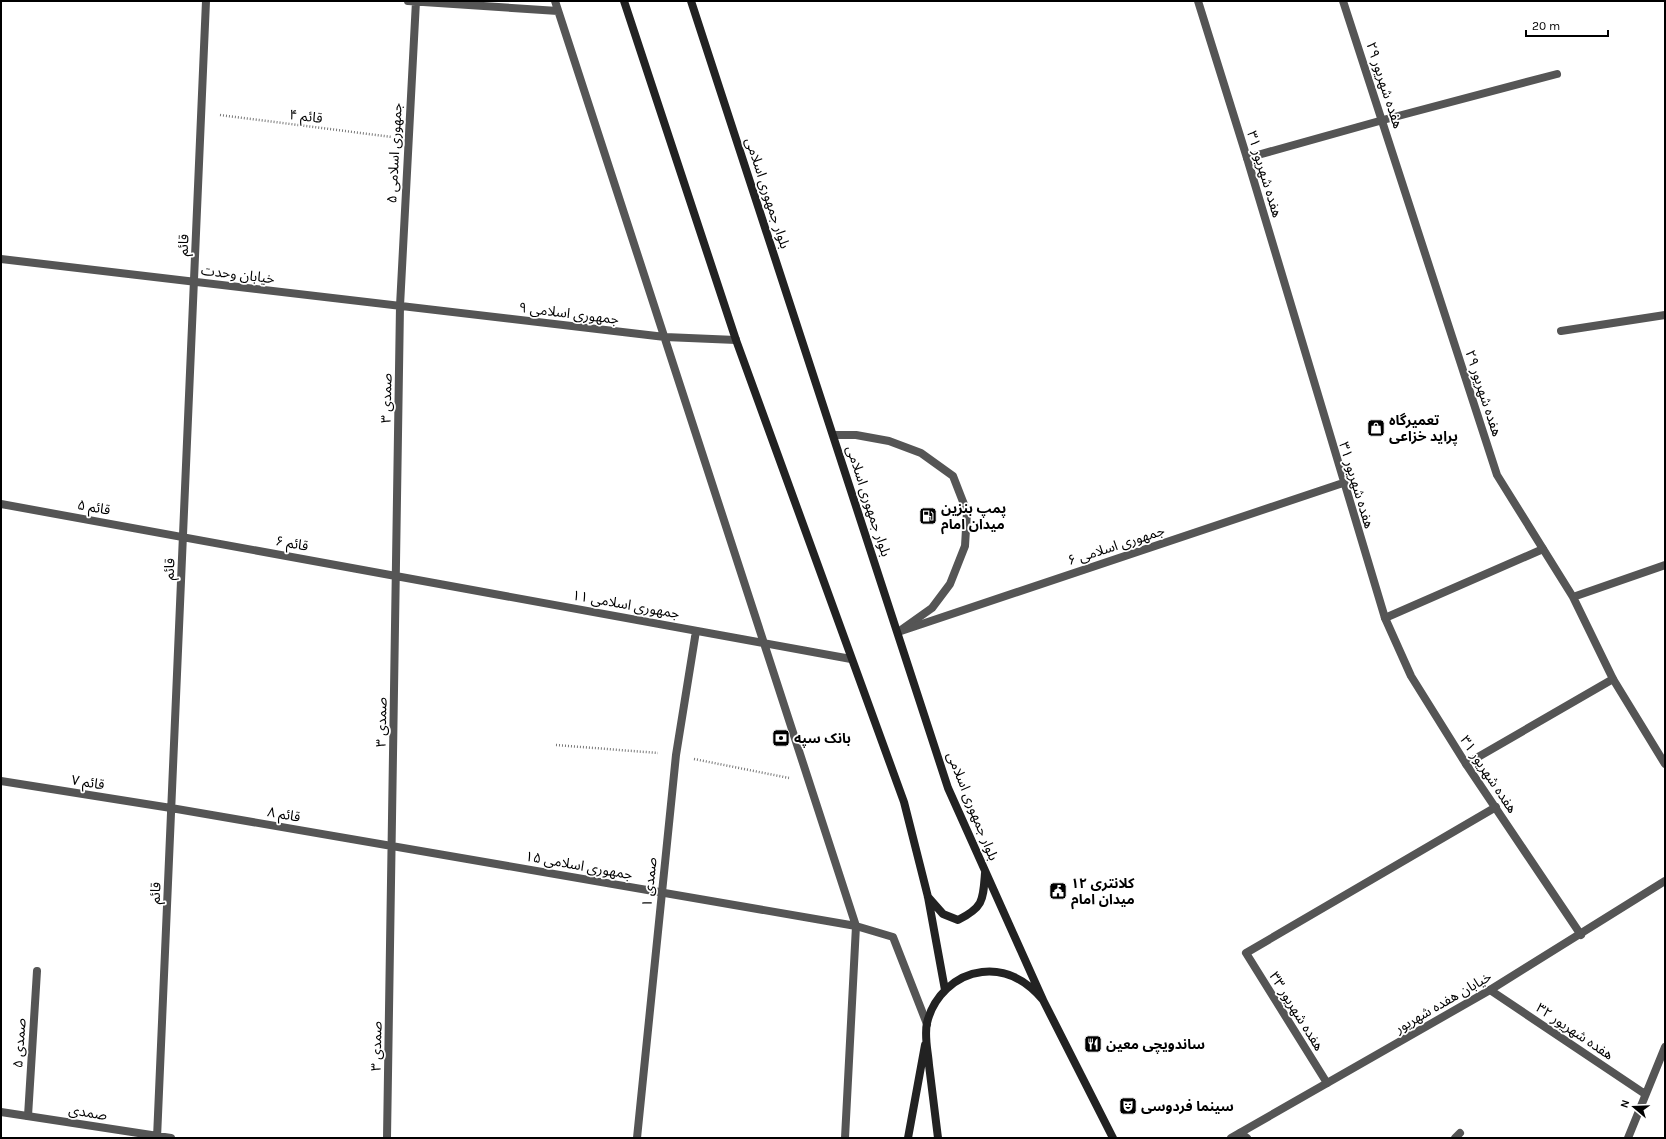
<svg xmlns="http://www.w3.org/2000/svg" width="1666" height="1139" viewBox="0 0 1666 1139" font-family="Karla,'Noto Sans Arabic',sans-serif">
<rect width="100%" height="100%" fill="#fff"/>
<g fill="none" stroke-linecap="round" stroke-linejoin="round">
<!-- path -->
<path stroke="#777" stroke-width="2.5" stroke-dasharray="1 2" stroke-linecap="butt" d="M220,115L392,137
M556,745L658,753
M694,759L789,778"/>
<!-- service -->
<path stroke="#555" stroke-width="8" d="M1247,158L1383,120L1557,74
M1561,331L1665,315
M834,435H856L889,441L921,453L953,476L967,512L965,546L950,584L932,608L901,630
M1385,618L1543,549
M1466,764L1613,679
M28,1116L37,971
M845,1138L856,926
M1455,1138L1460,1133"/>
<!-- minor -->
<path stroke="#555" stroke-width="8" d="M408,1L558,11
M555,1L856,926L893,937L927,1024
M1198,1L1247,158L1385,618L1411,676L1466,764L1581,935
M1343,1L1497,475L1573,597L1613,679L1665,764
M1,259L665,337L736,340
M1,504L851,659
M1573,597L1665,565
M898,632L1343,483
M1,781L171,808L856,926
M1490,990L1645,1094
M1327,1083L1246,953L1496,807
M1,1112L171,1138
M1240,1133L1247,1138
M157,1138L206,1
M387,1138L400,306L416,1
M637,1138L676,755L696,631
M1628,1138L1665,1047"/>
<!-- tertiary -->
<path stroke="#555" stroke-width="8" d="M1231,1138L1490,990L1665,881"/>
<!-- secondary -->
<path stroke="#222" stroke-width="8" d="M624,1L736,340L904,802L928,897L945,990
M691,1L948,788L1043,1000
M928,897L943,914L958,920C984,907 983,900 985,873
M908,1138L925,1045
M938,1138C935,1114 932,1089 929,1065C928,1051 924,1036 927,1023C933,997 955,975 982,972C1008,969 1027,981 1043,1000L1113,1138"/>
</g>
<!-- icons -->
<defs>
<symbol id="shop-square" viewBox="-11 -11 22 22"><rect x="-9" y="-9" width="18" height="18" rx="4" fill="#000" stroke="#fff"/><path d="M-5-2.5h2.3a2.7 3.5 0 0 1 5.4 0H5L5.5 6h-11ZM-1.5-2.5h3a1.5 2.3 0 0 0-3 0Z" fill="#fff"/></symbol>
<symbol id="fuel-square" viewBox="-11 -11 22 22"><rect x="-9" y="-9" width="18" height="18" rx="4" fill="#000" stroke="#fff"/><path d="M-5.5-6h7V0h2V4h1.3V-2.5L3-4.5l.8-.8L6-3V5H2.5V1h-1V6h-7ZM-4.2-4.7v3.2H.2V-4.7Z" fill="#fff"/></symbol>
<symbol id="bank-square" viewBox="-11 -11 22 22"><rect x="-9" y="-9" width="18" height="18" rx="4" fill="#000" stroke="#fff"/><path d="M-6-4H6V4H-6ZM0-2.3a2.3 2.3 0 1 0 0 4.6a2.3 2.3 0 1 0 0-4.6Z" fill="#fff"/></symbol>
<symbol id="civic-square" viewBox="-11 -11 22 22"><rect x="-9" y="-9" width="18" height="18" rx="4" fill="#000" stroke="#fff"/><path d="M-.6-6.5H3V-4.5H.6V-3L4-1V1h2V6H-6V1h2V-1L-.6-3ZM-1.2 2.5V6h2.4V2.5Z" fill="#fff"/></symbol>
<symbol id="restaurant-square" viewBox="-11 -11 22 22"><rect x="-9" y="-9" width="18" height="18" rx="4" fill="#000" stroke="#fff"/><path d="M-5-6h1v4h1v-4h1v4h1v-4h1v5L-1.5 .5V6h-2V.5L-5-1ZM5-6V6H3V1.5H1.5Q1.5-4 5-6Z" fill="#fff"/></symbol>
<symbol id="theatre-square" viewBox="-11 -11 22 22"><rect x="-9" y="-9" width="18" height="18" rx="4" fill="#000" stroke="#fff"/><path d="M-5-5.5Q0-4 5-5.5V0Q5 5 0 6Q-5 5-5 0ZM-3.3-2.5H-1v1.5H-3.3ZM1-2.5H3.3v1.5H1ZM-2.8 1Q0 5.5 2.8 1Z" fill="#fff"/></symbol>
</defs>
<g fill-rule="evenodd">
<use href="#shop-square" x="1366" y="418" width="20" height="20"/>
<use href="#fuel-square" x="918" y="506" width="20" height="20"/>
<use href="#bank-square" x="771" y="728" width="20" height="20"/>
<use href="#civic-square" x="1048" y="881" width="20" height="20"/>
<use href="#restaurant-square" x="1083" y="1034" width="20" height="20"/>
<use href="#theatre-square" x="1118" y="1096" width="20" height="20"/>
</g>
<g text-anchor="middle" stroke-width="3.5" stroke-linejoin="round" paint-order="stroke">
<!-- street labels -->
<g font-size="14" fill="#000" stroke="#fff">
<text transform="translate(1385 85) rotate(72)" y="5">هفده شهریور ۲۹</text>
<text transform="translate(306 116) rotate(7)" y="5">قائم ۴</text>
<text transform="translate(394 153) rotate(-87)" y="5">جمهوری اسلامی ۵</text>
<text transform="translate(1265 174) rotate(73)" y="5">هفده شهریور ۳۱</text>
<text transform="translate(768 193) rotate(72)" y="5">بلوار جمهوری اسلامی</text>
<text transform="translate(183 245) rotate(-87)" y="5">قائم</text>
<text transform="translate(238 274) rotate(7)" y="5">خیابان وحدت</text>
<text transform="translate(569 313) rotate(7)" y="5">جمهوری اسلامی ۹</text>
<text transform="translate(1484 393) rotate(72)" y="5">هفده شهریور ۲۹</text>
<text transform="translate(386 398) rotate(-89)" y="5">صمدی ۳</text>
<text transform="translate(1357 485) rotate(73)" y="5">هفده شهریور ۳۱</text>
<text transform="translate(869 501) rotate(72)" y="5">بلوار جمهوری اسلامی</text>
<text transform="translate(94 507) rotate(10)" y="5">قائم ۵</text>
<text transform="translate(292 543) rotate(10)" y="5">قائم ۶</text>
<text transform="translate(1116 545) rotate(-18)" y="5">جمهوری اسلامی ۶</text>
<text transform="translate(169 569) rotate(-88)" y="5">قائم</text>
<text transform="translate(626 604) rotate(10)" y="5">جمهوری اسلامی ۱۱</text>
<text transform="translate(381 722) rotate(-89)" y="5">صمدی ۳</text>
<text transform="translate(1489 774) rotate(56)" y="5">هفده شهریور ۳۱</text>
<text transform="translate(88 782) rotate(9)" y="5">قائم ۷</text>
<text transform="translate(973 806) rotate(68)" y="5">بلوار جمهوری اسلامی</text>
<text transform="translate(284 814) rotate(10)" y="5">قائم ۸</text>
<text transform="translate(579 865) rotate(10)" y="5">جمهوری اسلامی ۱۵</text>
<text transform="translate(649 882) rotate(-84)" y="5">صمدی ۱</text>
<text transform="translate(155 893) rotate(-87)" y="5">قائم</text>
<text transform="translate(1443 1002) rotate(-30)" y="5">خیابان هفده شهریور</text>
<text transform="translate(1297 1011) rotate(58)" y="5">هفده شهریور ۳۳</text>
<text transform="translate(1575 1031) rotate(34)" y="5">هفده شهریور ۳۲</text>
<text transform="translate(19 1043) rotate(-86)" y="5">صمدی ۵</text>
<text transform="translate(376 1046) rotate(-89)" y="5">صمدی ۳</text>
<text transform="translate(88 1112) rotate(9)" y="5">صمدی</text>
</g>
<!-- poi labels -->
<g font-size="14" font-weight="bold" fill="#000" stroke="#fff" text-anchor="start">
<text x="1389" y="425">تعمیرگاه<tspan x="1389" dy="16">پراید خزاعی</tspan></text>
<text x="941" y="513">پمپ بنزین<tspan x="941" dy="16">میدان امام</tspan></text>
<text x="794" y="743">بانک سپه</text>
<text x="1071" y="888">کلانتری ۱۲<tspan x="1071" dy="16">میدان امام</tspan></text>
<text x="1106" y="1049">ساندویچی معین</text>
<text x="1141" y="1111">سینما فردوسی</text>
</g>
</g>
<!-- border -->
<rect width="1666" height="1139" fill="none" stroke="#000000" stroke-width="4"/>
<!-- north arrow -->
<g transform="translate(1634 1107) rotate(289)" stroke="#ffffff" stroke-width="3" paint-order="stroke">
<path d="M0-3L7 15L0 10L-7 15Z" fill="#000000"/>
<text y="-6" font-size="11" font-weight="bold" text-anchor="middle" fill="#000000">N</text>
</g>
<!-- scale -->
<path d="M1526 30v6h82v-6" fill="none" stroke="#000000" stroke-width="2"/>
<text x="1532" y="30" font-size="12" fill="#000000" stroke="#ffffff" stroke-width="3" paint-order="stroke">20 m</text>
</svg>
